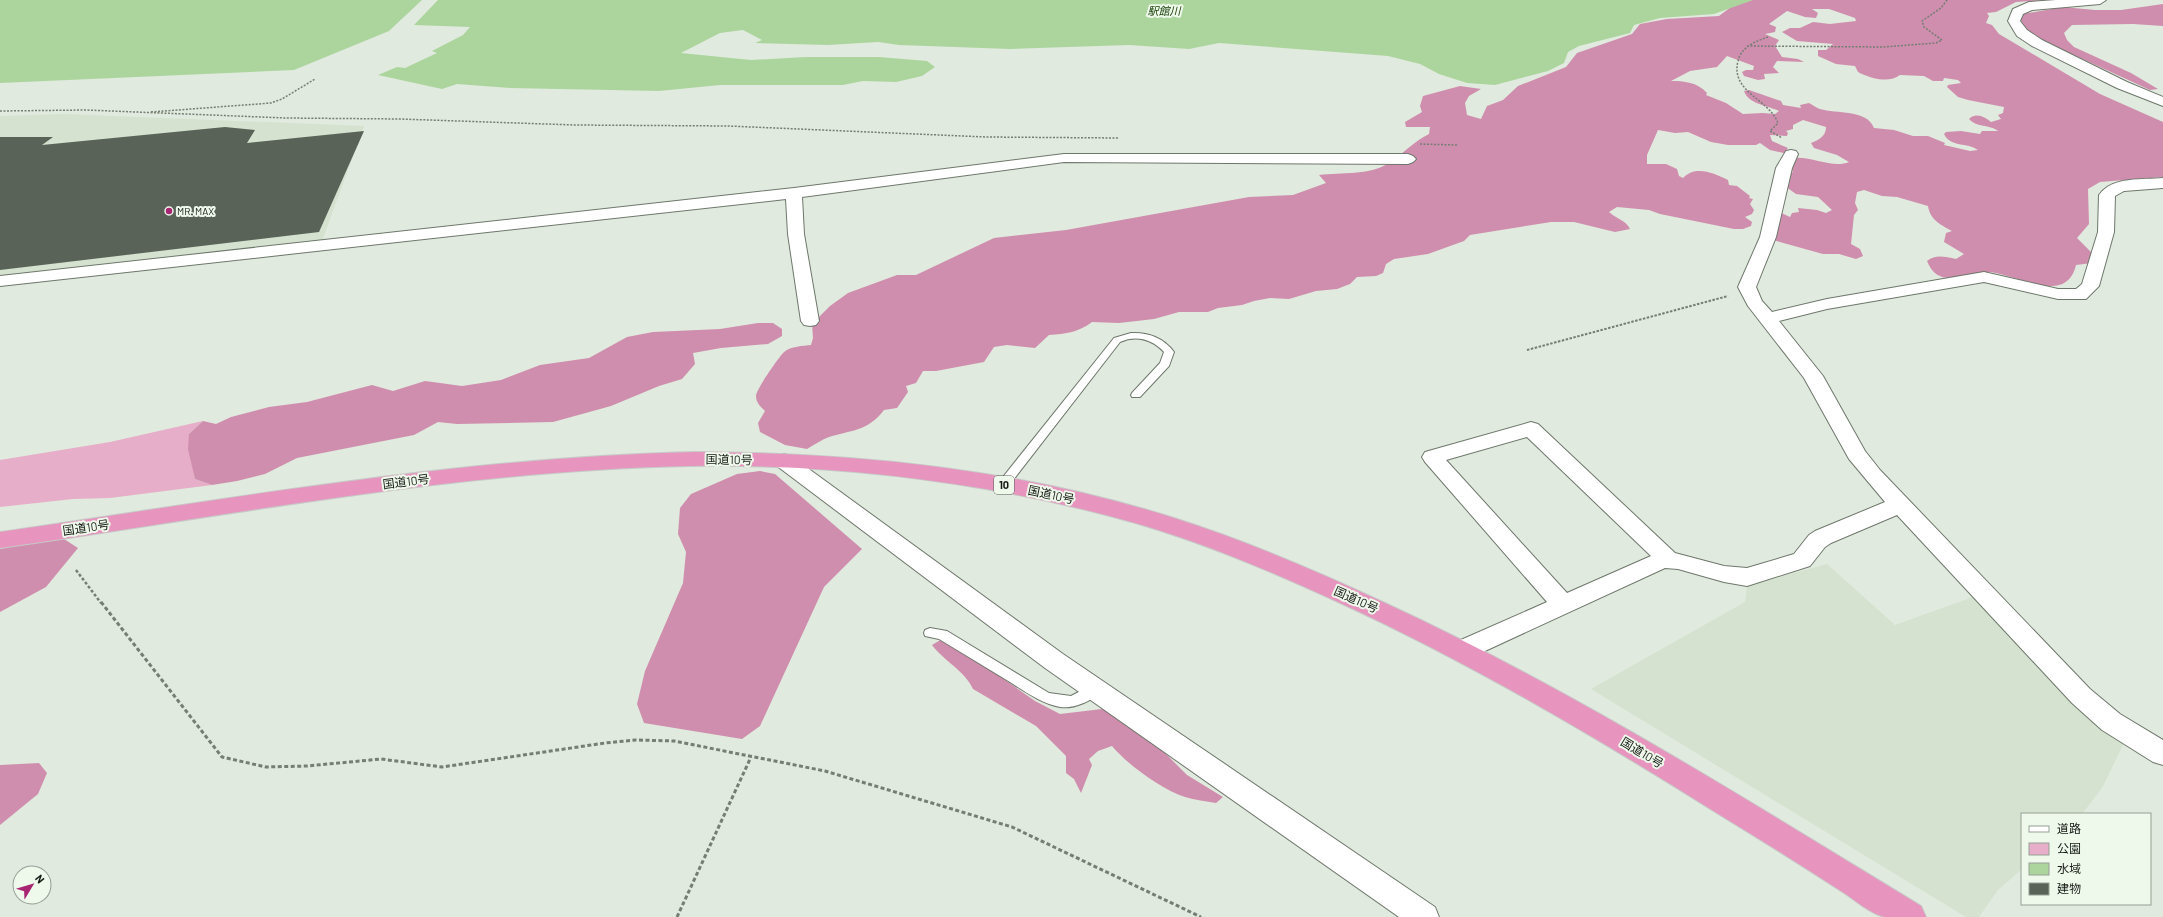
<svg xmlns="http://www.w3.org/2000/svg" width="2163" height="917" viewBox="0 0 2163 917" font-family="Barlow,'Noto Sans JP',sans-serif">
<rect width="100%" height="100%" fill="#e1eade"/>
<!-- built -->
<path fill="#d4e2cf" d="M63,114L364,126L322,241L0,276V116Z
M1827,564L1895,625L1973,597L2073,705L2094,722L2124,743L2102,788L2082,814H2022V869L1998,890L1979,917H1966L1591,689L1745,602L1747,586Z"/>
<!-- green -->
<path fill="#e6aec8" d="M203,421L189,434L195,479L212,485L110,498L73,499L0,507V460L110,442Z"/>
<!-- forest -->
<path fill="#cf8ead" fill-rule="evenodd" d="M1748,0H2045L2016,2L1996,12L1987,13L1989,16L1986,23L1992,25L1999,34L2100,94L2163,122V177L2100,182L2088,189L2089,224L2077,238L2097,258L2092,263L2076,265C2066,308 2013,272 1987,272C1966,272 1939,291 1927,261C1936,254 1945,257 1956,259L1964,254L1944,242L1946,233L1952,231C1941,225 1930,220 1928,206L1897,197L1882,196L1864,190L1857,192L1855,203L1858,210L1854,215L1851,244L1860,249L1863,256L1856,259L1839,254H1823L1773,240L1777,211L1790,217L1792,213L1799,212L1798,208L1817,210L1826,213L1832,210L1818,197L1796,194L1782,184L1785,175L1793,172L1791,168L1794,158C1812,156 1833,169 1849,162L1837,155L1814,148L1811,143C1819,140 1826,136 1826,127L1803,120L1793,125V129L1786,131L1788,133L1787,136L1770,135L1772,141L1788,148L1784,153L1770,150L1760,143L1756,145H1728L1711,142L1688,132L1675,133L1658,130L1647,155V164H1666L1677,169L1679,176L1683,178C1696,165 1713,173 1728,180L1729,185L1737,186L1750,196L1749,198L1753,199L1750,204L1754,210L1752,214L1745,217L1752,222L1751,226L1743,229H1734L1660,214L1649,210L1617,207L1609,212C1616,219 1626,220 1630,229L1615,232L1574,222H1551L1470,235L1464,241L1428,254L1394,259L1386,264L1383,273L1376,276L1357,277L1350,284L1337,289L1316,291L1289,299L1270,298L1254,301L1242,305L1218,308L1208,312H1179L1154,319L1119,323L1092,322C1079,332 1066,334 1049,335L1035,348L1007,345L994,347L984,362L936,371H923L916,383L906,386L908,392L897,408L884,410C868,431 852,430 829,437C821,440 814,445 807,449L785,445L760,432L758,423L765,411C761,407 756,403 756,396C756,390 778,358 784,352C791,346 803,346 811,345L813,338L812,324L830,306L848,293L897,275H916L994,238L1066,230L1249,197L1293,195L1326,183L1319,175C1342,172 1368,176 1389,163C1403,154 1414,141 1429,134L1430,127H1406L1405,122L1422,112L1420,106L1423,96L1460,86L1481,89L1469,96L1465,103L1467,115L1481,119L1487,106L1503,100L1518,86L1566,67L1577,53L1632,34L1640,24L1667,19L1719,16L1735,4ZM1812,9H1829L1855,18L1856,21L1830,24L1813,22L1800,28H1790L1782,32L1797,41L1833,44L1826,50H1818V56L1836,64L1855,66L1858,72C1869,78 1889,84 1900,75L1924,76L1933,81H1943L1944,78L1958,80L1961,83L1948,85L1947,87L1958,97L1968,100L2004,107L2003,113L1998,115L2001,119L1991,122C1985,117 1976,112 1969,119C1977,128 1989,124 1998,131H1982L1980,134L1961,131L1946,132L1944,134C1951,148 1967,142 1978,150L1970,151L1944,145L1945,143L1928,136H1913L1894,130L1874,128C1867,109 1836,114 1820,109C1817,108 1813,105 1809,103L1800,105L1801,108L1783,105L1781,101L1749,90L1744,91C1748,104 1769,106 1779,111L1775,114L1763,113L1743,114L1726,103L1706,95L1707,93C1697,82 1684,81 1671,81L1690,71L1717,67L1727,56L1754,66L1753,70H1746L1742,72L1744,76L1758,80L1765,79L1764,74L1779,73L1773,67L1777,61L1804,62L1798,59L1782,57L1775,46L1779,40L1765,34L1775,32L1776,27L1769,24L1787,11L1805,17L1816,18L1818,13Z
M2163,4V26L2133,24L2072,25L2064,33L2067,40L2074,47L2131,73L2158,89L2150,90L2028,34L2037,36L2017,24V15L2063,7L2095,10H2121Z
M758,323H773L782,329V336L768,344L721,348L693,353L695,364L682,379L659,386L611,406L553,422L457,424L438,422L414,435L297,458L265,474L237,481L212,485L195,479L188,449L189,434L203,421L216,424L231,417L269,407L307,402L372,385L393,391L425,381L462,386L501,380L540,365L589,358L627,337L653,332L720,329Z
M760,471L775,474L862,549L824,587L760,726L742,739L644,723L637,704L645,671L683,583L686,552L678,534L680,508L691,494L737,474Z
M64,539L78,548L46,587L0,612V549L37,541Z
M942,639L971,656L1035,701L1060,714L1102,709L1119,715L1149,737L1187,775L1223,797L1216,803C1206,801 1195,800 1185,797C1161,789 1128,765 1112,746L1098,751L1089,759L1092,765L1081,793L1074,779L1066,773V756L1036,726L973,689C965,671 944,661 932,645Z
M39,763L47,773L38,794L0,825V765Z"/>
<!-- water -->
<path fill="#acd59e" d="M0,0H422L389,31L294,70L0,83Z
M438,0H1753L1714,14L1660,18L1634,25L1630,33L1579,46L1568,52L1564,63L1548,71L1495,85L1467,83L1439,74L1420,64L1388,56L1219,43L1189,49L1129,45L1010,49L899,45L878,42L828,45L755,43L762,40L743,30L720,33L681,53L751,60L805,57H879L927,61L935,67L922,76L896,82L863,81L843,85H720L659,91L510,88L457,84L442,89L378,75L397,67L405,68L437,53L432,51L463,35L470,27L414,25Z"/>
<!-- building -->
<path fill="#5a6358" d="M225,127L255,130L247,143L364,131L319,232L0,270V137H53L42,145Z"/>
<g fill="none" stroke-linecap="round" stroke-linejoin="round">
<defs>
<path id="service" d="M1131,333C1148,332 1164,338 1174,352L1169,366L1140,397H1132L1131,395L1132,393L1160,363L1164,352C1152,339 1136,335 1120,342L1007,488H999L997,485L999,482L1114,338Z
M930,628L947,631L1049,693L1071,696L1094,684L1099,685L1101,689C1095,701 1073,709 1060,707C1040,703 1023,690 1005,679C983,666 961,652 939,639L925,636L924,633L925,630Z"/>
<path id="minor" d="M1791,150L1796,151L1798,154L1792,168L1776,237L1756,287L1762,301L1772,312L1827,299L1984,272L2058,289H2076L2082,284L2098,232L2099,195C2112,176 2143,180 2163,178V188L2124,191L2115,196L2114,232L2099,286L2086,299H2058L1984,282L1827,309L1779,321L1823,376L1865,451L1880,470L2090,689L2120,714L2163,740V765L2153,762L2102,730L2072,703L1897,515L1831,543L1825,547L1810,566L1747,586L1724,582L1678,569L1665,568L1472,657L1463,660L1454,657L1451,650L1454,643L1547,602L1425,462L1422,457L1425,452L1531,422L1538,424L1675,553L1724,566L1747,568L1794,554L1809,535L1815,531L1885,502L1849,459L1804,378L1748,306L1738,287L1760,237L1776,168L1786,151ZM1527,437L1651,556L1567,593L1446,460Z
M1064,154H1408L1413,156L1416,159L1413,162L1408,164L1064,162L802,197L804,234L819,321L816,325L810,326L804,325L801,321L788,234L786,199L0,286V276L794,188Z
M784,454L791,456L1063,654L1435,907L1439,917H1399L1045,668L777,466L773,461L777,456Z"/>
<path id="tertiary" d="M2056,0H2106L2100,4L2032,10L2023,14L2020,21L2027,30L2042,40L2127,82L2163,97V106L2117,88L2032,46L2017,36L2008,21L2013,9L2029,2Z"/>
<path id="trunk" d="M696,452C859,453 1021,469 1177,519C1249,542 1319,572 1387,604C1573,690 1747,800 1921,906L1926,917C1913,917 1897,917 1885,917C1870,914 1854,899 1841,891C1801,865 1761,840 1720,815C1596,737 1469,662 1336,601C1262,567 1185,535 1106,515C971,480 830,464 691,466C461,470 227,516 0,548V532C231,499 462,457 696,452Z"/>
</defs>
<!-- service casing -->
<use href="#service" stroke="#6e776b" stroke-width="2"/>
<!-- minor casing -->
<use href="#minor" stroke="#6e776b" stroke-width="2"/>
<!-- tertiary casing -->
<use href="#tertiary" stroke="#6e776b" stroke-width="2"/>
<!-- trunk casing -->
<use href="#trunk" stroke="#c7c8c7" stroke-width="2"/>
<!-- path-far3 -->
<path stroke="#767d74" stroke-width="1.5" stroke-dasharray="2 1.5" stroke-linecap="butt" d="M1768,37C1756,41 1741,47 1738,61C1730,92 1769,99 1778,123L1770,131L1782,138
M1747,46L1883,47L1936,43L1942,40L1924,27L1922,21L1941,8L1947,0
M0,111L86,110L286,118L400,119L575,125L728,126L986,137L1119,138
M151,112L271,103L282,99L315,79
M1420,144L1457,145"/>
<!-- path-far2 -->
<path stroke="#767d74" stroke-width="2" stroke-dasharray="2.5 1.5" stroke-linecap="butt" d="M1527,350L1728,296"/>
<!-- path-far1 -->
<path stroke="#767d74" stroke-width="2.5" stroke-dasharray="3 2" stroke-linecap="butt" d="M76,570L101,603"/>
<!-- path -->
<path stroke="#767d74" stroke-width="3" stroke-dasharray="4 2.5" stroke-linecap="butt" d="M101,602L222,757L266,767L307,766L381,759L442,767L605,743L636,740L674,741L825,771L1012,827L1201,917
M677,917L751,757"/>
<!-- service -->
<use href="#service" fill="#fff" fill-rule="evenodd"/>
<!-- minor -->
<use href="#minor" fill="#fff" fill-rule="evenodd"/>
<!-- tertiary -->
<use href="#tertiary" fill="#fff" fill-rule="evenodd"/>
<!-- trunk -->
<use href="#trunk" fill="#e794be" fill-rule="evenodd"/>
</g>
<!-- markers -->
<circle fill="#a72572" stroke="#eef8eb" stroke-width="1.5" cx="169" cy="211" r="4"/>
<g text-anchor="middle" stroke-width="4" stroke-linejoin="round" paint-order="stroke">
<!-- far-poi labels -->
<g font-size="10" fill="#161a15" stroke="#eef8eb" text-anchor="start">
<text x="177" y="215">MR. MAX</text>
</g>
<!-- far-water labels -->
<g font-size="11" font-style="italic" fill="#1c420a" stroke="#eef8eb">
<text x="1164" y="15">駅館川</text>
</g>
<!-- shield labels -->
<rect fill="#eef8eb" stroke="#575d55" stroke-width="1" x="994" y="476" width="20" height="18" rx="3"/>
<g font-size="11" font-weight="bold" fill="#161a15">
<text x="1004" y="489">10</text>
</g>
<!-- street labels -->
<g font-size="12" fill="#161a15" stroke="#eef8eb">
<text transform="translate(729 460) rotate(1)" y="4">国道10号</text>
<text transform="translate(406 482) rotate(-7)" y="4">国道10号</text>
<text transform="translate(1051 495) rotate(12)" y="4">国道10号</text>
<text transform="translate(86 528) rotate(-8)" y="4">国道10号</text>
<text transform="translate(1356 600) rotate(24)" y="4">国道10号</text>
<text transform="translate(1642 753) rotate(31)" y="4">国道10号</text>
</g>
</g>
<!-- legend -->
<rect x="2021" y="813" width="130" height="92" fill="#eef8eb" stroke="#989f95"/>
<rect x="2029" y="826" width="20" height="6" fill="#ffffff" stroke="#989f95"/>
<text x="2057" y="833" font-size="12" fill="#161a15">道路</text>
<rect x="2029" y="843" width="20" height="12" fill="#e6aec8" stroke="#989f95"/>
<text x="2057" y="853" font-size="12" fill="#161a15">公園</text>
<rect x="2029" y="863" width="20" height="12" fill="#acd59e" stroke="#989f95"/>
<text x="2057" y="873" font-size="12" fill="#161a15">水域</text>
<rect x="2029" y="883" width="20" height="12" fill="#5a6358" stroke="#989f95"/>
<text x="2057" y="893" font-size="12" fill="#161a15">建物</text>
<!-- north arrow -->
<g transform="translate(32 885) rotate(52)"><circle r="19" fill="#eef8eb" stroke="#989f95"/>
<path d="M0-3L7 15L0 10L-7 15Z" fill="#a72572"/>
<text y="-6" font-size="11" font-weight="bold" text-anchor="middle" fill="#161a15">N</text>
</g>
</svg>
